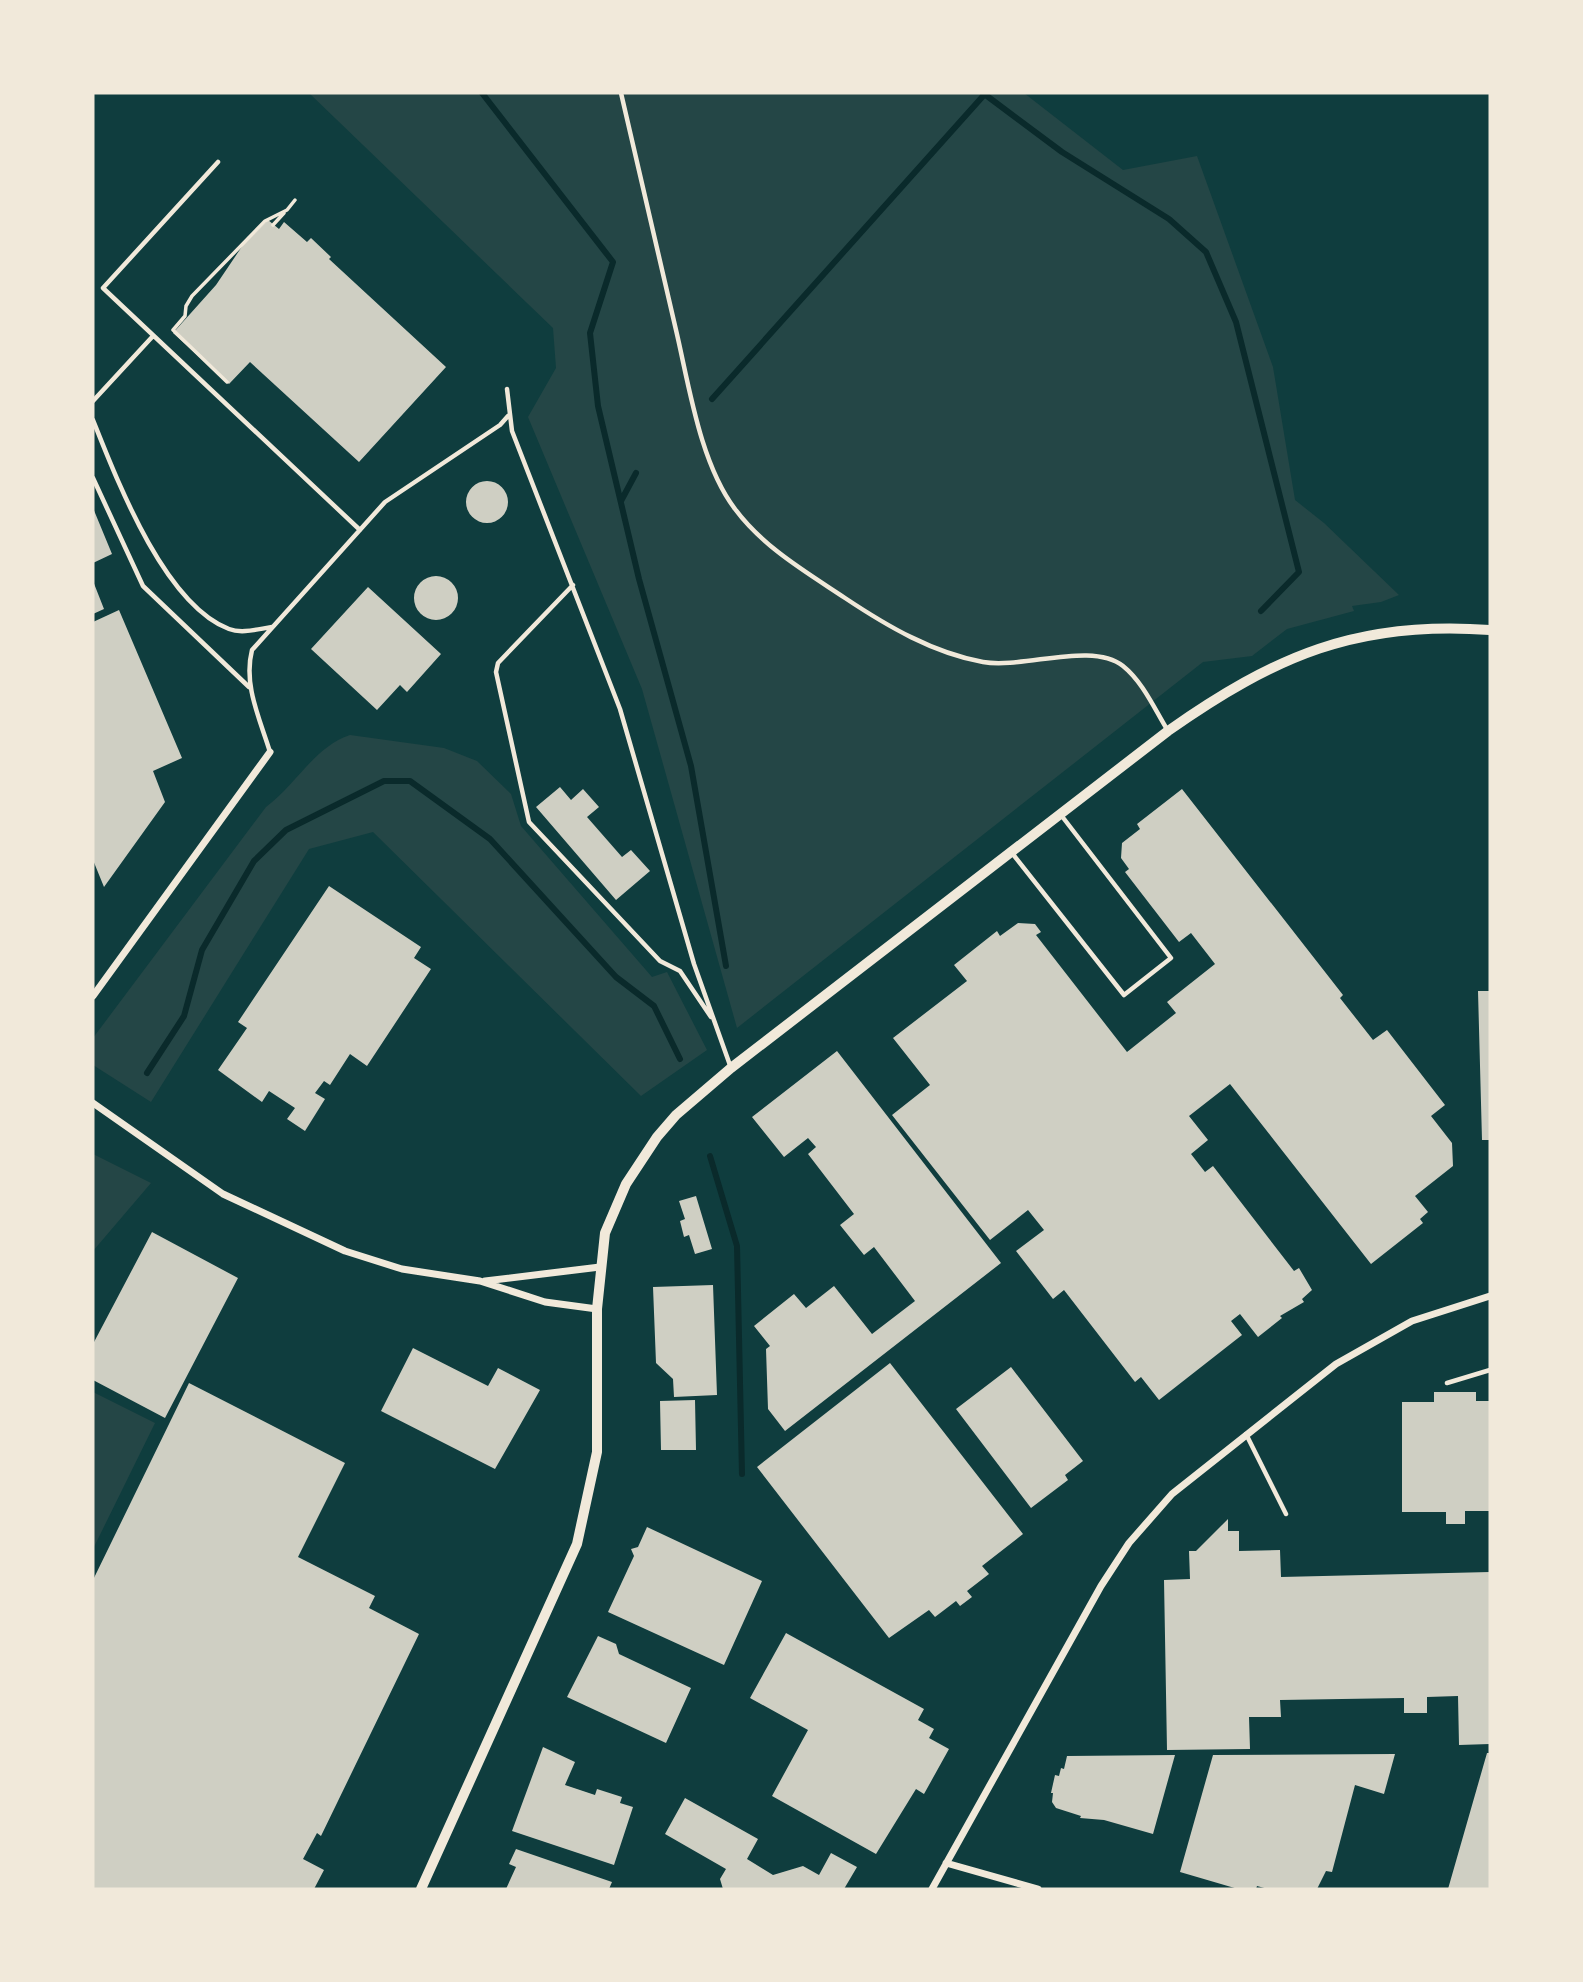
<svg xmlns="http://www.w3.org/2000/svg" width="1583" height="1982" viewBox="0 0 1583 1982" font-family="'Alegreya Sans',sans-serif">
<rect width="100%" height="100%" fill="#0f3d3e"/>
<!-- green -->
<path fill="#244646" d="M309,93H1024L1123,170L1197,156L1273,367L1295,500L1324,523L1399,595L1381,602L1352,606L1354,611L1287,629L1252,656L1203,662L737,1028L642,689L528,417L556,368L553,328Z
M350,735L444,748L477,761L511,794L521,826L652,977L667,972L707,1050L641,1096L373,832L309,849L151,1102L93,1065V1038L266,807C296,785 314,747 350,735Z
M93,1154L151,1183L93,1251Z
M93,1392L155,1423L93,1549Z"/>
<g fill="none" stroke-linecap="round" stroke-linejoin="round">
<!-- stream -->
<path stroke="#0a2a2b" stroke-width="6" d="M482,93L613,262L590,333L598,406L639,579L691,766L726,966
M983,93L1062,152L1169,219L1206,252L1236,322L1299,572L1261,611
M712,399L984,95
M621,501L636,473
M147,1073L184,1016L202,950L254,861L286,830L384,781H410L490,839L616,977L654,1006L680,1059
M710,1156L737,1246L742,1474"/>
</g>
<!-- building -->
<path fill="#cfcfc3" d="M268,220L279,229L284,222L307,242L311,238L331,257L329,259L446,367L359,462L250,362L229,384L173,333L216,285L243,245Z
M466 502a21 21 0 1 1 42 0a21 21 0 1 1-42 0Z
M93,508L112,554L93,563Z
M414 598a22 22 0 1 1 44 0a22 22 0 1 1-44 0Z
M93,581L104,609L93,614Z
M368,587L441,654L407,692L400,685L377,710L311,649Z
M119,610L182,758L153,771L165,802L104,887L93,860V622Z
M560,787L571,800L583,789L599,807L587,817L622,857L631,850L650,871L616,900L536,807Z
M1182,789L1343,995L1340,998L1373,1040L1387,1030L1445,1105L1431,1116L1452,1143L1453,1166L1415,1196L1428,1212L1420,1219L1423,1223L1371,1264L1230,1084L1189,1116L1208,1140L1191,1154L1205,1172L1213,1166L1294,1271L1299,1268L1312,1290L1302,1299L1304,1302L1280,1316L1282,1318L1258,1337L1240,1314L1231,1321L1242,1335L1159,1400L1141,1377L1135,1382L1064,1290L1053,1299L1016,1251L1044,1230L1028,1210L990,1240L892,1115L930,1085L893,1038L967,981L954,965L997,931L1000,936L1018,923L1035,924L1041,932L1036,935L1127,1052L1176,1013L1167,1002L1215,964L1191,933L1179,942L1125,872L1129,869L1121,858L1122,843L1140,829L1137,824Z
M329,886L421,947L414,958L431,969L367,1066L350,1054L330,1085L324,1081L315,1093L325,1099L305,1131L287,1119L295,1108L269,1091L262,1102L218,1070L247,1028L238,1022Z
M1478,991H1490V1140H1482Z
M837,1051L1001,1263L785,1431L768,1409L766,1349L770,1346L754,1326L794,1294L806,1308L834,1286L872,1334L915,1301L874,1247L864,1255L840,1225L854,1214L808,1154L816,1147L808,1138L784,1157L752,1117Z
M696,1196L712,1249L695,1254L689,1235L684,1237L680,1221L685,1219L679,1201Z
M152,1232L238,1278L165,1418L93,1380V1344Z
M713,1285L717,1395L674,1397L673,1379L656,1363L653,1287Z
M413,1348L488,1386L498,1368L540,1390L495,1469L381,1411Z
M890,1363L1023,1534L982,1566L989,1574L967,1591L972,1597L960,1606L956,1601L935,1617L929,1610L889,1638L757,1467Z
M1011,1367L1083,1461L1065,1475L1068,1480L1031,1508L956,1409Z
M189,1383L345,1463L298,1557L375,1596L369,1608L419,1634L321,1836L317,1833L303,1859L324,1870L314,1889H93V1580Z
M1434,1392H1476V1401H1490V1511H1465V1524H1446V1512H1402V1402H1434Z
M695,1400L696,1450H661L660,1401Z
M1228,1519V1531H1239V1551L1280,1550L1281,1577L1490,1572V1744L1459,1745L1458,1696L1427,1697V1713H1404V1698L1280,1700L1281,1717H1249L1250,1749L1167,1750L1164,1580L1190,1579L1189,1551H1196Z
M647,1527L762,1581L724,1665L608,1612L634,1556L631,1549L638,1547Z
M786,1633L924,1709L918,1720L934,1729L929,1738L949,1749L924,1794L916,1789L876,1854L772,1796L808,1730L750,1698Z
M598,1636L616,1644L619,1654L691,1688L666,1743L567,1697Z
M543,1747L575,1762L565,1785L595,1795L597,1789L622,1797L620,1803L633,1807L614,1865L512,1831Z
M1487,1753H1490V1889H1448Z
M1395,1754L1384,1794L1355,1785L1332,1872L1326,1871L1317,1889H1268L1257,1886L1256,1889H1238L1180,1872L1213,1755Z
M1175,1755L1153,1834L1104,1820L1080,1818L1081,1816L1056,1808L1052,1802L1053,1793H1051L1055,1775L1059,1776L1061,1768L1064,1769L1067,1756Z
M685,1798L758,1839L747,1859L773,1875L803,1866L819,1875L831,1853L857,1867L844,1889H723L720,1879L726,1869L665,1834Z
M516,1849L612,1882L609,1889H506L516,1867L509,1864Z"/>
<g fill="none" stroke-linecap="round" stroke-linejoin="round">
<!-- path -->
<path stroke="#f1e9da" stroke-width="3.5" d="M273,225L284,213
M227,382L173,330L185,316L186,306L192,296L265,221L287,210L295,200"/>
<!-- service -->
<path stroke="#f1e9da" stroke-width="4.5" d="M621,93C640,172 658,251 676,330C689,385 700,463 735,509C763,547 806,572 845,598C887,626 933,653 983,662C1024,669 1092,641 1123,666C1143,682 1155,710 1168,731
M218,162L103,288L360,530
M507,389L512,431L620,709L694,964L731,1068
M93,401L153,336
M93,420C117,480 164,604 229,629C242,634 258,629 272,627
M93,478L143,586L249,687
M573,585L498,663L496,672L529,822L660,961L680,971L711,1017
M270,752C260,719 243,685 252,650L385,502L500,425L508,416
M1012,853L1124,995L1171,958L1061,815
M1447,1383L1490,1370
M1246,1434L1286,1514"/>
<!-- minor -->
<path stroke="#f1e9da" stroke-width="7" d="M93,996L270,752
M93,1103L223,1194L345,1251L402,1269L480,1281L545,1302L597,1309
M485,1281L600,1267
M946,1863L1038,1889
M932,1889L1101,1586L1129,1543L1172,1494L1336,1364L1412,1321L1490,1296"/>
<!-- tertiary -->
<path stroke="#f1e9da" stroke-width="10" d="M421,1889L577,1544L597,1452V1309L605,1233L626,1184L657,1137L676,1115L731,1068L1168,731C1275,656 1357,620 1490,630"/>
</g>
<!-- border -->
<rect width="1583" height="1982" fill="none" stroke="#f1e9da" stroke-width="189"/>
</svg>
